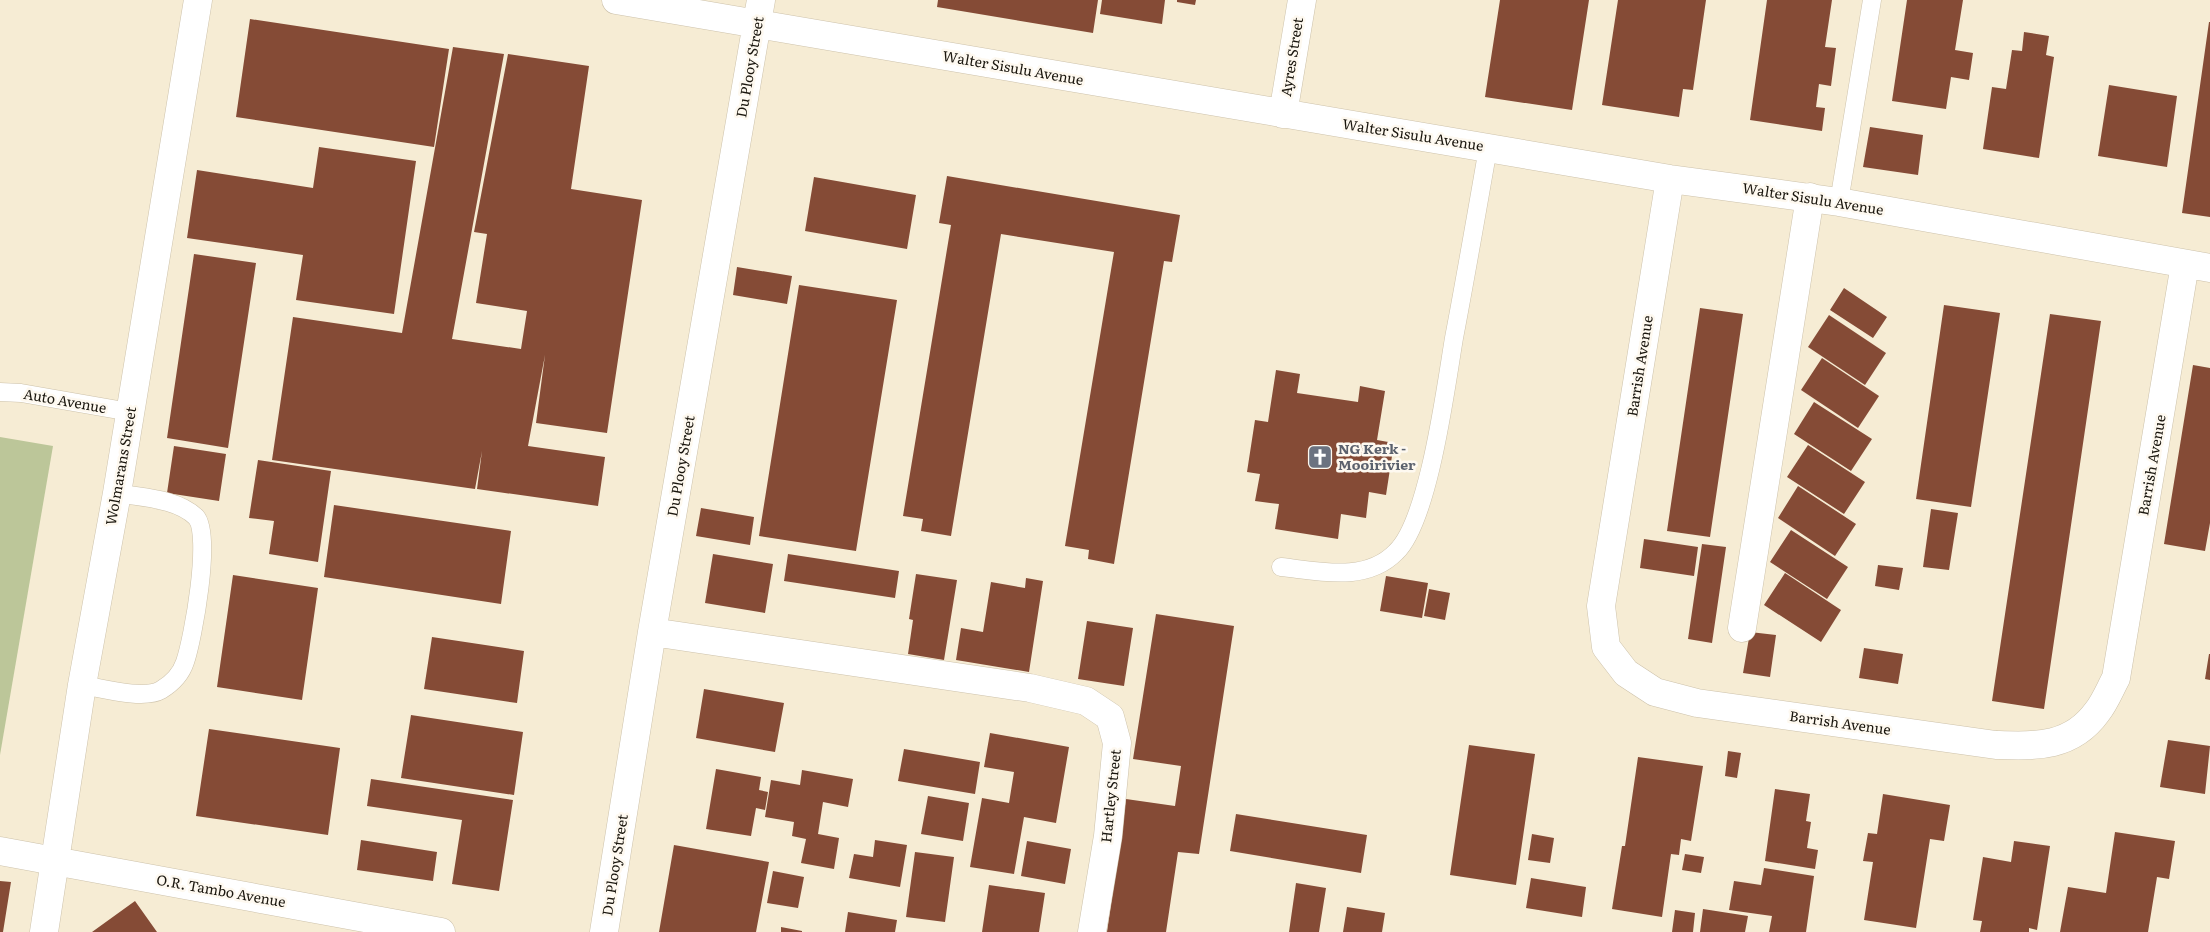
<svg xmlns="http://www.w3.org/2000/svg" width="2210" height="932" viewBox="0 0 2210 932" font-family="Literata,serif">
<rect width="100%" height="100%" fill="#f6ecd4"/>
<!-- green -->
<path fill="#bcc699" d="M0,437L53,446L0,755Z"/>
<!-- building -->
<path fill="#854b36" d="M938,0H1098L1093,33L937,7Z
M1102,0H1165L1162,24L1100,14Z
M1177,0H1196L1195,5L1177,2Z
M1500,0H1589L1572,110L1485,97Z
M1618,0H1706L1693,90L1683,89L1679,117L1602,105Z
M1767,0H1832L1825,47L1836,48L1831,86L1819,84L1816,107L1825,108L1822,131L1750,120Z
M1907,0H1963L1955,50L1973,53L1969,80L1951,77L1946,109L1892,101Z
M250,19L449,49L434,147L236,117Z
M2209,22H2210V217L2182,213Z
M2024,32L2049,36L2046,55L2054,57L2039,158L1983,149L1992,87L2006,89L2012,50L2022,51Z
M453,47L504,54L452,339L521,349L527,311L476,303L487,234L474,232L508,54L589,66L571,189L642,200L607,433L536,423L545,355L528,446L605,457L598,506L477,489L482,451L475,489L272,460L293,317L402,333Z
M2109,85L2177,96L2167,167L2098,156Z
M1870,127L1923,135L1918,175L1863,167Z
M319,147L416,161L394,314L296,300L303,255L187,238L197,170L313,188Z
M947,176L1180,215L1172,262L1164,261L1114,564L1088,559L1089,550L1065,546L1114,252L1001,234L951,536L921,531L923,519L903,516L951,225L939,223Z
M814,177L916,195L907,249L805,231Z
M194,254L256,263L228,448L167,438Z
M737,267L792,276L787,304L733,295Z
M799,285L897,300L856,551L759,536Z
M1844,288L1887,317L1873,338L1830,310Z
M1944,305L2000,313L1971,507L1916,499Z
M1700,308L1743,314L1710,537L1667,531Z
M2050,314L2101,321L2044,709L1992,701Z
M1829,315L1886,353L1865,385L1808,347Z
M1822,358L1879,396L1858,428L1801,390Z
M2193,365L2210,368V523L2205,551L2164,544Z
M1276,370L1300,374L1297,393L1358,402L1360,386L1385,391L1377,440L1394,443L1386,495L1369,492L1366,518L1341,514L1338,539L1275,529L1279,504L1255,501L1260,474L1247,472L1255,420L1268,422Z
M1814,402L1872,439L1851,471L1794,434Z
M1808,445L1865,482L1844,514L1787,477Z
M174,446L226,454L219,501L167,493Z
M258,460L331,471L318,562L269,554L274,521L249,518Z
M1798,486L1856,524L1835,556L1778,518Z
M334,505L511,531L501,604L324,577Z
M701,508L754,517L750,545L696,536Z
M1931,509L1958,513L1949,570L1923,567Z
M1791,530L1848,567L1827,599L1770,562Z
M1644,539L1698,547L1694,576L1640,568Z
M1702,544L1726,547L1712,643L1688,639Z
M713,554L773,564L765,613L705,603Z
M788,554L899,571L895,598L784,581Z
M1878,565L1903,568L1899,590L1875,586Z
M1785,573L1841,610L1821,642L1764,605Z
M916,574L957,580L944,660L908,654L913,620L909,619Z
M233,575L318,588L302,700L217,687Z
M1386,576L1428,583L1422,618L1380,611Z
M1026,578L1043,581L1029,672L956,660L961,628L983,632L991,582L1025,588Z
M1429,589L1450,593L1445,620L1424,616Z
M1156,614L1234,626L1199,854L1178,852L1166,932H1107L1126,799L1175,806L1181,766L1133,759Z
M1087,621L1133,628L1124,686L1078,679Z
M1750,632L1776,635L1770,677L1743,673Z
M432,637L524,651L517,703L424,689Z
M1864,648L1903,654L1898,684L1859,678Z
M2209,654H2210V680L2205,679Z
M704,689L784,703L775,752L696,738Z
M411,715L523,732L514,795L401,778Z
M209,729L340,748L328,835L196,816Z
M990,733L1069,747L1056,823L1024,817L1014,874L970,867L982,798L1009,803L1014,772L984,767Z
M2168,740L2210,746L2205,794L2160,787Z
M1469,745L1535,754L1516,885L1450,875Z
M904,749L980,762L975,794L898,781Z
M1728,751L1741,753L1737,778L1725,776Z
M1638,757L1703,766L1691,841L1681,839L1679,855L1671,854L1662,917L1612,909L1622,846H1625Z
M716,769L761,777L759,790L768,792L765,810L756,808L751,836L706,829Z
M802,770L853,779L848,807L823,802L818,834L839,838L834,869L801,863L806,839L792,836L794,822L765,817L771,780L800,785Z
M371,779L513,800L499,891L452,884L462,820L367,806Z
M1775,789L1810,794L1806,821L1811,822L1807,848L1818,850L1815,869L1765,861Z
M1883,794L1950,805L1944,841L1930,839L1916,928L1864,920L1873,862L1863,861L1868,833L1877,834Z
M928,796L969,803L963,841L921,834Z
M1236,814L1367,835L1361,873L1230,851Z
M2115,832L2175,841L2169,879L2157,877L2148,932H2060L2068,887L2106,893Z
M1532,834L1554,838L1550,863L1528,860Z
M361,840L437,852L433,881L357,870Z
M875,840L907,845L900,887L849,878L854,854L873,857Z
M1027,841L1071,849L1065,884L1021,876Z
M2014,841L2050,846L2037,930L2029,928V932H1980L1982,921L1973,920L1983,857L2011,862Z
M674,845L769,862L756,932H659Z
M915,852L954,857L945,922L906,917Z
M1685,854L1704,857L1701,873L1682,870Z
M1764,868L1814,876L1806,932H1769L1772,916L1729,910L1734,881L1761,885Z
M773,871L804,877L798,908L767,903Z
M1531,878L1586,887L1582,917L1526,908Z
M0,881L11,882L3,932H0Z
M1296,883L1326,888L1319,932H1289Z
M989,885L1045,893L1039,932H982Z
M135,901L157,932H92Z
M1347,907L1385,913L1382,932H1343Z
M1703,909L1748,916L1745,932H1700Z
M1675,910L1695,913L1693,932H1672Z
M848,912L897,920L895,932H845Z
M781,927L802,931V932H781Z"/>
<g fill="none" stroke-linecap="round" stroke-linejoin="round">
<defs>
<path id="service" d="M1839,202L1872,0
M0,392L21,393L130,412
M1281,567C1319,571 1366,583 1396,552C1429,521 1446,385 1454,338C1466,275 1477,211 1488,148
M82,685C101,688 144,700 161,690C171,684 181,674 185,662C193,639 212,534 196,517C176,498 142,498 117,493"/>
<path id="minor" d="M616,0L1670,179L1839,202L2210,268
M1283,114L1302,0
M1670,179L1601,606L1606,647L1626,673L1655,692L1697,703L1996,745C2035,746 2071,748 2097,712C2105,702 2110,689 2116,678L2185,264
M1742,628L1810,197
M652,632L1030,688L1086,701L1110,717L1117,743L1108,836L1092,932
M0,851L441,932
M44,932L82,685L117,493L198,0
M604,932L652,632L761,0"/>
</defs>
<!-- service casing -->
<use href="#service" stroke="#cdc2ab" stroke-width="19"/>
<!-- minor casing -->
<use href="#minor" stroke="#cdc2ab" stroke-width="29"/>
<!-- service -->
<use href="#service" stroke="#fff" stroke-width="18"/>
<!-- minor -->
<use href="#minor" stroke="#fff" stroke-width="28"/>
</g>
<!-- icons -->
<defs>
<symbol id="church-square" viewBox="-11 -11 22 22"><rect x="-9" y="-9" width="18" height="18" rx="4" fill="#6b7280" stroke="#fef9f0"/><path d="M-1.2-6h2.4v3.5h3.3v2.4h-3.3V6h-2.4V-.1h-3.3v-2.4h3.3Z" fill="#fff"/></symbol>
</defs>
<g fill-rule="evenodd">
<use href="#church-square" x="1306" y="443" width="28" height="28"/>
</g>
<g text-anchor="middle" stroke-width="5" stroke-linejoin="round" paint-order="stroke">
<!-- street labels -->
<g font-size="14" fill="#1a160e" stroke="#fef9f0">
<text transform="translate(1292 57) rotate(-81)" y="5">Ayres Street</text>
<text transform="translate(750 67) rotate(-80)" y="5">Du Plooy Street</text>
<text transform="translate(1013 68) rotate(10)" y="5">Walter Sisulu Avenue</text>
<text transform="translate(1413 135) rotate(9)" y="5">Walter Sisulu Avenue</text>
<text transform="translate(1813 199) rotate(9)" y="5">Walter Sisulu Avenue</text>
<text transform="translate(1640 366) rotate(-81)" y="5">Barrish Avenue</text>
<text transform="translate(65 401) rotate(10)" y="5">Auto Avenue</text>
<text transform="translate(2152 465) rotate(-80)" y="5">Barrish Avenue</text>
<text transform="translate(121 466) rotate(-80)" y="5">Wolmarans Street</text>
<text transform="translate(681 466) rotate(-80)" y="5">Du Plooy Street</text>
<text transform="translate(1840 723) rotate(8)" y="5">Barrish Avenue</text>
<text transform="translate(1111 796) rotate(-84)" y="5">Hartley Street</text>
<text transform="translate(615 865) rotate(-81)" y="5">Du Plooy Street</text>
<text transform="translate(221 891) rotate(10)" y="5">O.R. Tambo Avenue</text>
</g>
<!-- worship labels -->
<g font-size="14" font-weight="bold" fill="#5b616d" stroke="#fef9f0" text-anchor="start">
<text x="1338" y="454">NG Kerk -<tspan x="1338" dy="16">Mooirivier</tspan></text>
</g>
</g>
</svg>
